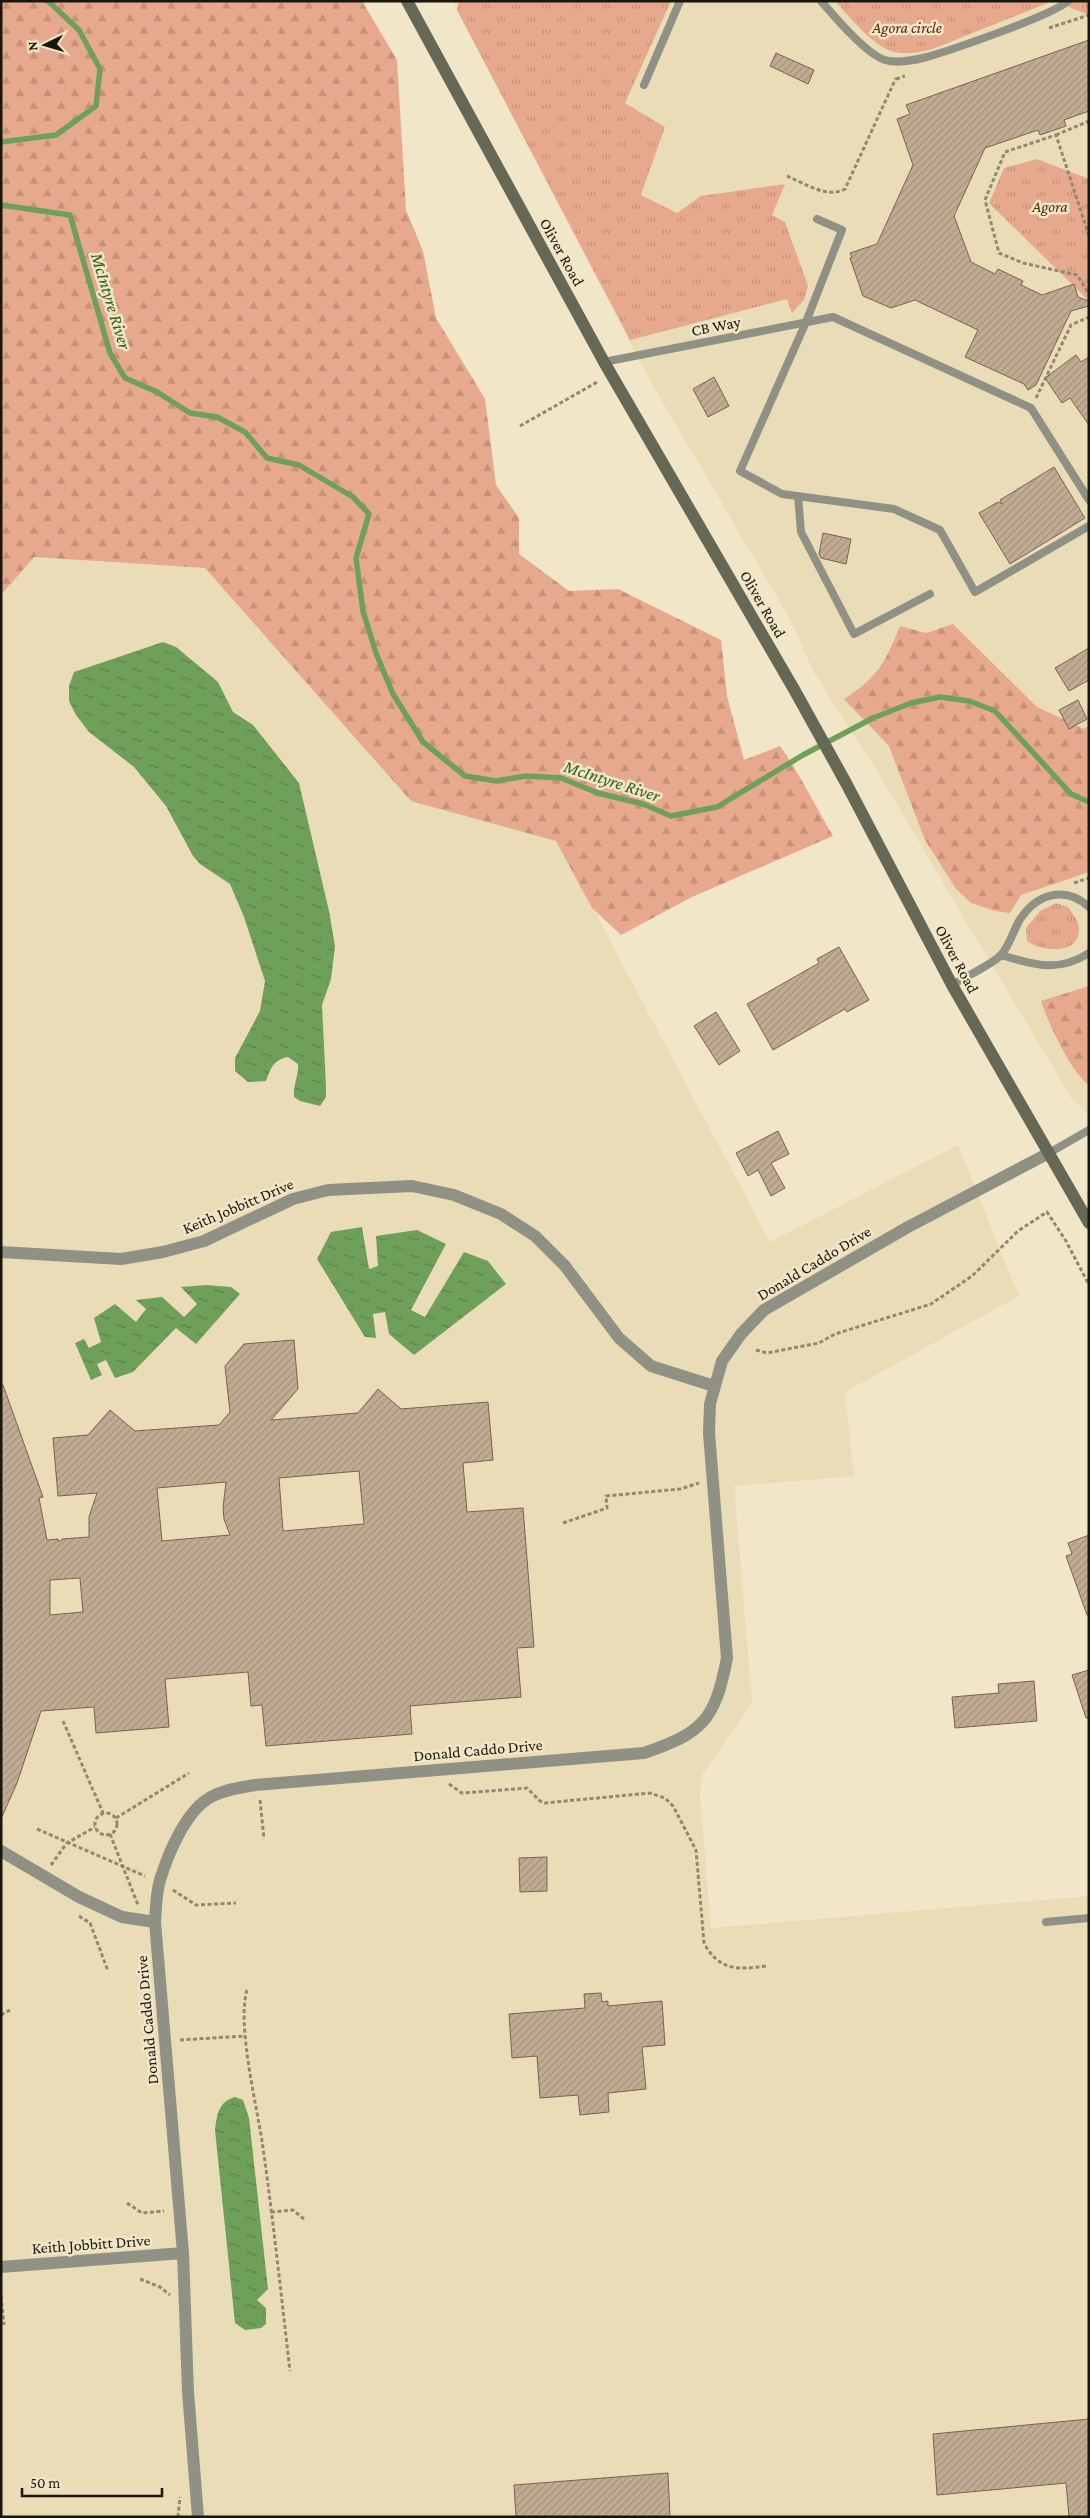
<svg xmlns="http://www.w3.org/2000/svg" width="1090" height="2518" viewBox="0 0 1090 2518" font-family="'Crimson Pro',serif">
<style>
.built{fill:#eadcb7}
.grass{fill:url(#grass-tufts)}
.forest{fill:url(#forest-firs)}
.water{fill:url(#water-ripples)}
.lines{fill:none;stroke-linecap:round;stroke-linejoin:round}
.stream{stroke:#6fa059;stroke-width:5.5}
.building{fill:url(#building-hatch);stroke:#77634d;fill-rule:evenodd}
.path{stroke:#908873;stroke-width:3;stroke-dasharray:4 2.5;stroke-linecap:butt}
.service{stroke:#8f9184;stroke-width:8}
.minor{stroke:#8f9184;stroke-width:12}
.secondary{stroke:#656855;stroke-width:12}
.labels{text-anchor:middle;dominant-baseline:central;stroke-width:5;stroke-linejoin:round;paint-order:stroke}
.park-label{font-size:16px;font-style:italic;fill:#5b270b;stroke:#f1e6c8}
.street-label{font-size:16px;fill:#19160b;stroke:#f1e6c8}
.water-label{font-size:18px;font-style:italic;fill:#326118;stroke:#f1e6c8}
</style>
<defs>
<pattern id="grass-tufts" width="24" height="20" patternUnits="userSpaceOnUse" patternTransform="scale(1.25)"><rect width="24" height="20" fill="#e7a98d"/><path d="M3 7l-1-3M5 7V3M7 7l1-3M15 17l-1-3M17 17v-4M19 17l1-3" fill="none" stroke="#c69178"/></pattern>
<pattern id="forest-firs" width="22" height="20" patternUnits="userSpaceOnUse" patternTransform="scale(1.25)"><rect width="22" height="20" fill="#e7a98d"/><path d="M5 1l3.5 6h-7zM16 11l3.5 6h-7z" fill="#c69178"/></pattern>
<pattern id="water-ripples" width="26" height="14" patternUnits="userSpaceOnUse" patternTransform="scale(1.25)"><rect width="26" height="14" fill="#6fa059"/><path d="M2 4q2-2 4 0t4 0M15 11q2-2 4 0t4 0" fill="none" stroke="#5a8148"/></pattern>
<pattern id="building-hatch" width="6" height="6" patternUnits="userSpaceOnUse" patternTransform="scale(1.25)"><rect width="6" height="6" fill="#c1ab93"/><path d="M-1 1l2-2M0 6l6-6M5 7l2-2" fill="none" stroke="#a5927d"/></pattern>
</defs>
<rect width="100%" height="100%" fill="#f1e6c8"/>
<g class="built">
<path d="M 452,1 L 1089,1 L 1089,1115 L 1071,1098 L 875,768 L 813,671 L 791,621 L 648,377 Z"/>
<path d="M 33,557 L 205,568 L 411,800 L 557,841 L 770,1242 L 958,1145 L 1019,1296 L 845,1392 L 854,1476 L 734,1486 L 752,1703 L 702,1775 L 700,1793 L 711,1928 L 1089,1896 L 1089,2517 L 1,2517 L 1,595 Z"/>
</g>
<g class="grass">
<path d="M 459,1 L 671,1 L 625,103 L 665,127 L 641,195 L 677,213 L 701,196 L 785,184 L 772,215 L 785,222 L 808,286 L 804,300 L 792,313 L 787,299 L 630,340 L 457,10 Z"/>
<path d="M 835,1 L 1089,1 L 1089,15 L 1053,1 L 930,50 C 918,52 906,55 894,52 C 871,45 851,18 835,1 Z"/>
<path d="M 1037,159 L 1089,179 L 1089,301 L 989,203 L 1004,168 Z"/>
<path d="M 1056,903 L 1068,907 C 1073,914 1080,922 1079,931 C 1077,956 1040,951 1027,941 L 1026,928 L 1040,911 Z"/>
</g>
<g class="forest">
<path d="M 1,1 L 362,1 L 397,60 L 406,210 L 423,251 L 436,318 L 485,399 L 496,485 L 519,518 L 519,554 L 569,591 L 618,589 L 721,640 L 727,696 L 744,760 L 780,746 C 800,774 815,806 833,836 L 692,897 L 621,935 L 592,908 L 556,841 L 411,801 L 205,568 L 34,557 L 1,595 Z"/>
<path d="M 953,624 L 1037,707 L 1084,729 L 1089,726 L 1089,872 L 1021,895 L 1010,913 L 995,911 L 971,903 L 956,889 L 925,840 L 889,746 L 844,699 C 878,677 885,663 900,626 L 926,633 Z"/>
<path d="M 1089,986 L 1089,1085 C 1072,1075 1047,1020 1041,1001 Z"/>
</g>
<g class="water">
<path d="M 163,642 L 176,647 L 218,682 L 233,712 L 253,725 L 299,783 L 329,911 L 335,946 L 331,979 L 322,1005 L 326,1086 L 326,1097 L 320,1106 L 300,1101 L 294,1097 C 293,1085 299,1075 298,1064 L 288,1057 C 273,1060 271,1068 266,1081 L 248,1082 L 235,1071 L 235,1058 L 260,1011 L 265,981 L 244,917 L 230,884 L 200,864 L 193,856 L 166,806 L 134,767 L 89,732 L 76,715 L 69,701 L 69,686 L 74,672 Z"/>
<path d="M 362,1227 L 369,1269 L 378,1266 L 376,1236 L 417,1230 L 446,1244 L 411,1310 L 425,1317 L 464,1252 L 488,1261 L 506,1284 L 414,1355 L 389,1334 L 385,1312 L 373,1314 L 376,1338 L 365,1337 L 317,1259 L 331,1232 Z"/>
<path d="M 206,1285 L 231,1287 L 240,1294 L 196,1344 L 176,1328 L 133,1372 L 115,1378 L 106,1360 L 97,1364 L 102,1375 L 91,1380 L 75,1343 L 84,1339 L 89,1348 L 101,1342 L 94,1318 L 115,1304 L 136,1322 L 146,1309 L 136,1300 L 162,1297 L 184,1317 L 197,1304 L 181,1287 Z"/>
<path d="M 235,2097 L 243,2100 L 249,2118 L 268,2289 L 257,2300 L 266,2308 L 266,2324 L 261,2328 L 245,2330 L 235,2323 L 215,2130 C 217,2115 218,2102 235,2097 Z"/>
</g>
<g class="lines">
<g class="stream">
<path d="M 1,142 L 56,135 L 96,106 L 100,69 L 79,30 L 48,1"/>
<path d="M 1,205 L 70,215 L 110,353 L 125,378 L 157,392 L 190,413 L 217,417 L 245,432 L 267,458 L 299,465 L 353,497 L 369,514 L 356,558 L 363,611 L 376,653 L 393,694 L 423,742 L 465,776 L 496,781 L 526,776 L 561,778 L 598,793 L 643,804 L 671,816 L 717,807 L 803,755 L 873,718 L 911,703 L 940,697 L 969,701 L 995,711 L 1071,794 L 1089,802"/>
</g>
</g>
<g class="building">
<path d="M 1089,40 L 1089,111 L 1064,120 L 1066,126 L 1040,135 L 1038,130 L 985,148 L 954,216 L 971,262 L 995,274 L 998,269 L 1023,281 L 1021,285 L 1042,295 L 1074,284 L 1078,297 L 1089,301 L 1089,306 L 1071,311 L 1036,385 L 1028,390 L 1024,384 L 965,357 L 978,330 L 915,300 L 891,308 L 863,296 L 850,258 L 852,257 L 850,253 L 877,244 L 913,165 L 897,119 L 910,114 L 906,105 Z"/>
<path d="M 776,53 L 814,70 L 808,84 L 770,66 Z"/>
<path d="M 1076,355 L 1081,362 L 1089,357 L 1089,425 L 1070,398 L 1062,403 L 1045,378 Z"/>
<path d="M 714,377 L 729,406 L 708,417 L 693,389 Z"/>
<path d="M 1054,467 L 1085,518 L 1010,564 L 979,513 L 998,502 L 1002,504 L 1000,500 Z"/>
<path d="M 823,533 L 851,539 L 846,564 L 821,558 L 819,554 Z"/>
<path d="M 1089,648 L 1089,680 L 1069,691 L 1055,668 Z"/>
<path d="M 1078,700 L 1087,719 L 1069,729 L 1059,710 Z"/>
<path d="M 839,947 L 869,1000 L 847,1012 L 845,1009 L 773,1050 L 747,1004 L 819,963 L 817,959 Z"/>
<path d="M 716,1012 L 740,1051 L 719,1065 L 694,1026 Z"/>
<path d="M 778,1131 L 789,1154 L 771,1163 L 785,1188 L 771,1196 L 758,1170 L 748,1176 L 736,1153 Z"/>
<path d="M 294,1340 L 298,1389 L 271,1420 L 358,1413 L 378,1389 L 401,1409 L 488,1402 L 493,1460 L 463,1463 L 467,1512 L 523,1508 L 534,1647 L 517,1648 L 521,1697 L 410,1706 L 412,1734 L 266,1746 L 262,1705 L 251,1706 L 248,1672 L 165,1679 L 169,1727 L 96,1733 L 94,1707 L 41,1711 L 17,1783 L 1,1819 L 1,1385 L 3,1385 L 43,1497 L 39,1498 L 47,1540 L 58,1539 L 59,1542 L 62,1539 L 89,1537 L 89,1517 L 97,1493 L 58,1496 L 53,1438 L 88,1435 L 110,1410 L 135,1431 L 219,1425 L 230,1412 L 225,1366 L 244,1344 ZM 359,1471 L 364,1524 L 283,1531 L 279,1478 ZM 226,1482 L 223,1508 L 224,1519 L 230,1535 L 162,1541 L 157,1488 ZM 80,1578 L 83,1612 L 50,1615 L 50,1580 Z"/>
<path d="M 1089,1535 L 1089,1615 L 1087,1615 L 1066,1556 L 1072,1554 L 1068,1543 Z"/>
<path d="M 1089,1670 L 1089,1718 L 1086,1718 L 1072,1675 Z"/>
<path d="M 1034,1681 L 1037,1721 L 955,1728 L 952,1697 L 999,1693 L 998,1684 Z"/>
<path d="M 547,1857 L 547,1891 L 520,1892 L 519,1858 Z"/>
<path d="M 601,1993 L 602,2002 L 608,2001 L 608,2006 L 662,2001 L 665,2045 L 642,2047 L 646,2089 L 608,2093 L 609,2112 L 580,2115 L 578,2095 L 540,2098 L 537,2056 L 512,2058 L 509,2014 L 585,2008 L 584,1994 Z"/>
<path d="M 1089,2419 L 1089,2517 L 1069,2517 L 1066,2483 L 937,2495 L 933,2434 Z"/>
<path d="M 668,2473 L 670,2517 L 516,2517 L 514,2485 Z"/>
</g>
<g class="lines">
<g class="path">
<path d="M 1049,28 L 1089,15"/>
<path d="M 896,79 L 905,76"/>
<path d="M 1056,135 L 1089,121"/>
<path d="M 787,176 C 804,183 827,199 845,189 L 896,78"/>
<path d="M 1089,236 L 1056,135 L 1005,152 L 985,200 L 999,253 L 1023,263 L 1077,275 L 1089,294"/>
<path d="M 1036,398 L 1071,325 L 1089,317"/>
<path d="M 520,426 L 599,381"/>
<path d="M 1074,883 L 1089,878"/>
<path d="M 756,1350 L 767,1353 L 819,1343 L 835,1334 L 931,1304 L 972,1276 L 1018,1231 L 1047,1212 L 1066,1241 L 1089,1285"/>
<path d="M 563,1523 L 607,1508 L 606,1496 L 680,1489 L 699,1483"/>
<path d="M 63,1721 L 103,1813"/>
<path d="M 449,1784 L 462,1793 L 527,1788 L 540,1801 L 545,1803 L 650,1793 L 665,1798 L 673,1806 L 696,1850 L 704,1943 C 719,1971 738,1970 766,1966"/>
<path d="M 260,1800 L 264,1839"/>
<circle cx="106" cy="1824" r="11"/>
<path d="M 116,1818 L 189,1773"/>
<path d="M 37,1829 L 145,1876"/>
<path d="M 110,1834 L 138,1905"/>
<path d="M 51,1865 L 67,1843 L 95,1827"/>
<path d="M 173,1890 L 196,1905 L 236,1903"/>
<path d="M 79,1916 L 90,1923 L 108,1971"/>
<path d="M 247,1990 C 237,2025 256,2102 262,2141 C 273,2217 281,2294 290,2371"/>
<path d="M 1,2015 L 10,2010"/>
<path d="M 180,2040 L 245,2036"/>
<path d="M 127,2203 L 142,2213 L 164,2211"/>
<path d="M 271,2212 L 293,2210 L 304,2219"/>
<path d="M 140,2279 L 160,2287 L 170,2295"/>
<path d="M 1,2296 L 4,2325"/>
<path d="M 178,2517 L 180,2497"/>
</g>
<g class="service">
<path d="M 821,1 C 835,17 866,54 885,60 C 898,64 915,60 927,57 C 951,50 1054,15 1068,1"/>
<path d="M 644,85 L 680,1"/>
<path d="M 817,219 L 842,230 L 806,322 L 740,471 L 782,494 L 894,509 L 940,530 L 975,592 L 1089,526"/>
<path d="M 604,362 L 833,317 L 1031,408 L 1089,500"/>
<path d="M 798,496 L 801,532 L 854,634 L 930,594"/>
<path d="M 1001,955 C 1034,965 1058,973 1089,953"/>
<path d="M 952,985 C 963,978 993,964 1001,955 C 1009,946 1013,932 1019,921 C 1035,895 1064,884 1089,907"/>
<path d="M 1049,1153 L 1089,1130"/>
<path d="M 1046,1922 L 1089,1918"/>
</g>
<g class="minor">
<path d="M 1,1252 L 121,1259 L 163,1252 L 204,1241 L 293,1199 L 328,1190 L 412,1186 L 454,1195 L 501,1214 L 535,1236 L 565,1266 L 619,1338 L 651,1366 L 714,1386"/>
<path d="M 1,1851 L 79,1897 L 122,1917 L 155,1922"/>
<path d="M 1,2267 L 183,2253"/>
<path d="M 198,2517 L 188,2392 L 183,2253 L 155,1922 C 156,1908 156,1893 160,1880 C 168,1854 186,1810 211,1797 C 225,1789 240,1788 255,1785 L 644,1753 C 703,1733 715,1720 727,1658 L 709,1433 L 710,1404 L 722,1361 L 741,1334 L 764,1310 L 908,1227 L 1049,1153"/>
</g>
<path class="secondary" d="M 407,1 L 604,362 L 795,691 L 846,783 L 952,985 L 1089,1223"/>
</g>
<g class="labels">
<g class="park-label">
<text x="907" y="27">Agora circle</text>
<text x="1050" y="206">Agora</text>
</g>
<g class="street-label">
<text transform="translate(562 252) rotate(61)">Oliver Road</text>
<text transform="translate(716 326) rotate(-11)">CB Way</text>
<text transform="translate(763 604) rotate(60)">Oliver Road</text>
<text transform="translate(957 959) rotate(62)">Oliver Road</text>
<text transform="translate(238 1206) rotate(-23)">Keith Jobbitt Drive</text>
<text transform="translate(814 1263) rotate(-31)">Donald Caddo Drive</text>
<text transform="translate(478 1750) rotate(-5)">Donald Caddo Drive</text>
<text transform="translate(147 2020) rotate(-95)">Donald Caddo Drive</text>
<text transform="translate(91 2244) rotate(-4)">Keith Jobbitt Drive</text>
</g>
<g class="water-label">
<text transform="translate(111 301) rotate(73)">McIntyre River</text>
<text transform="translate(612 781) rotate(18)">McIntyre River</text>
</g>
</g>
<rect width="1090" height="2518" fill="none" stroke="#19160b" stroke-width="5"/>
<g transform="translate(45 45) rotate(265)" stroke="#f1e6c8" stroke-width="4" paint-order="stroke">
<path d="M0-4L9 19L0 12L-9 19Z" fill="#19160b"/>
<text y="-8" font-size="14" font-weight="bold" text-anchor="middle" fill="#19160b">N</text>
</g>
<path d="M22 2488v8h140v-8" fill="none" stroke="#19160b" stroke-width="2.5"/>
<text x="30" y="2488" font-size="15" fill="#19160b" stroke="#f1e6c8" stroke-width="4" paint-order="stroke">50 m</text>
</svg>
